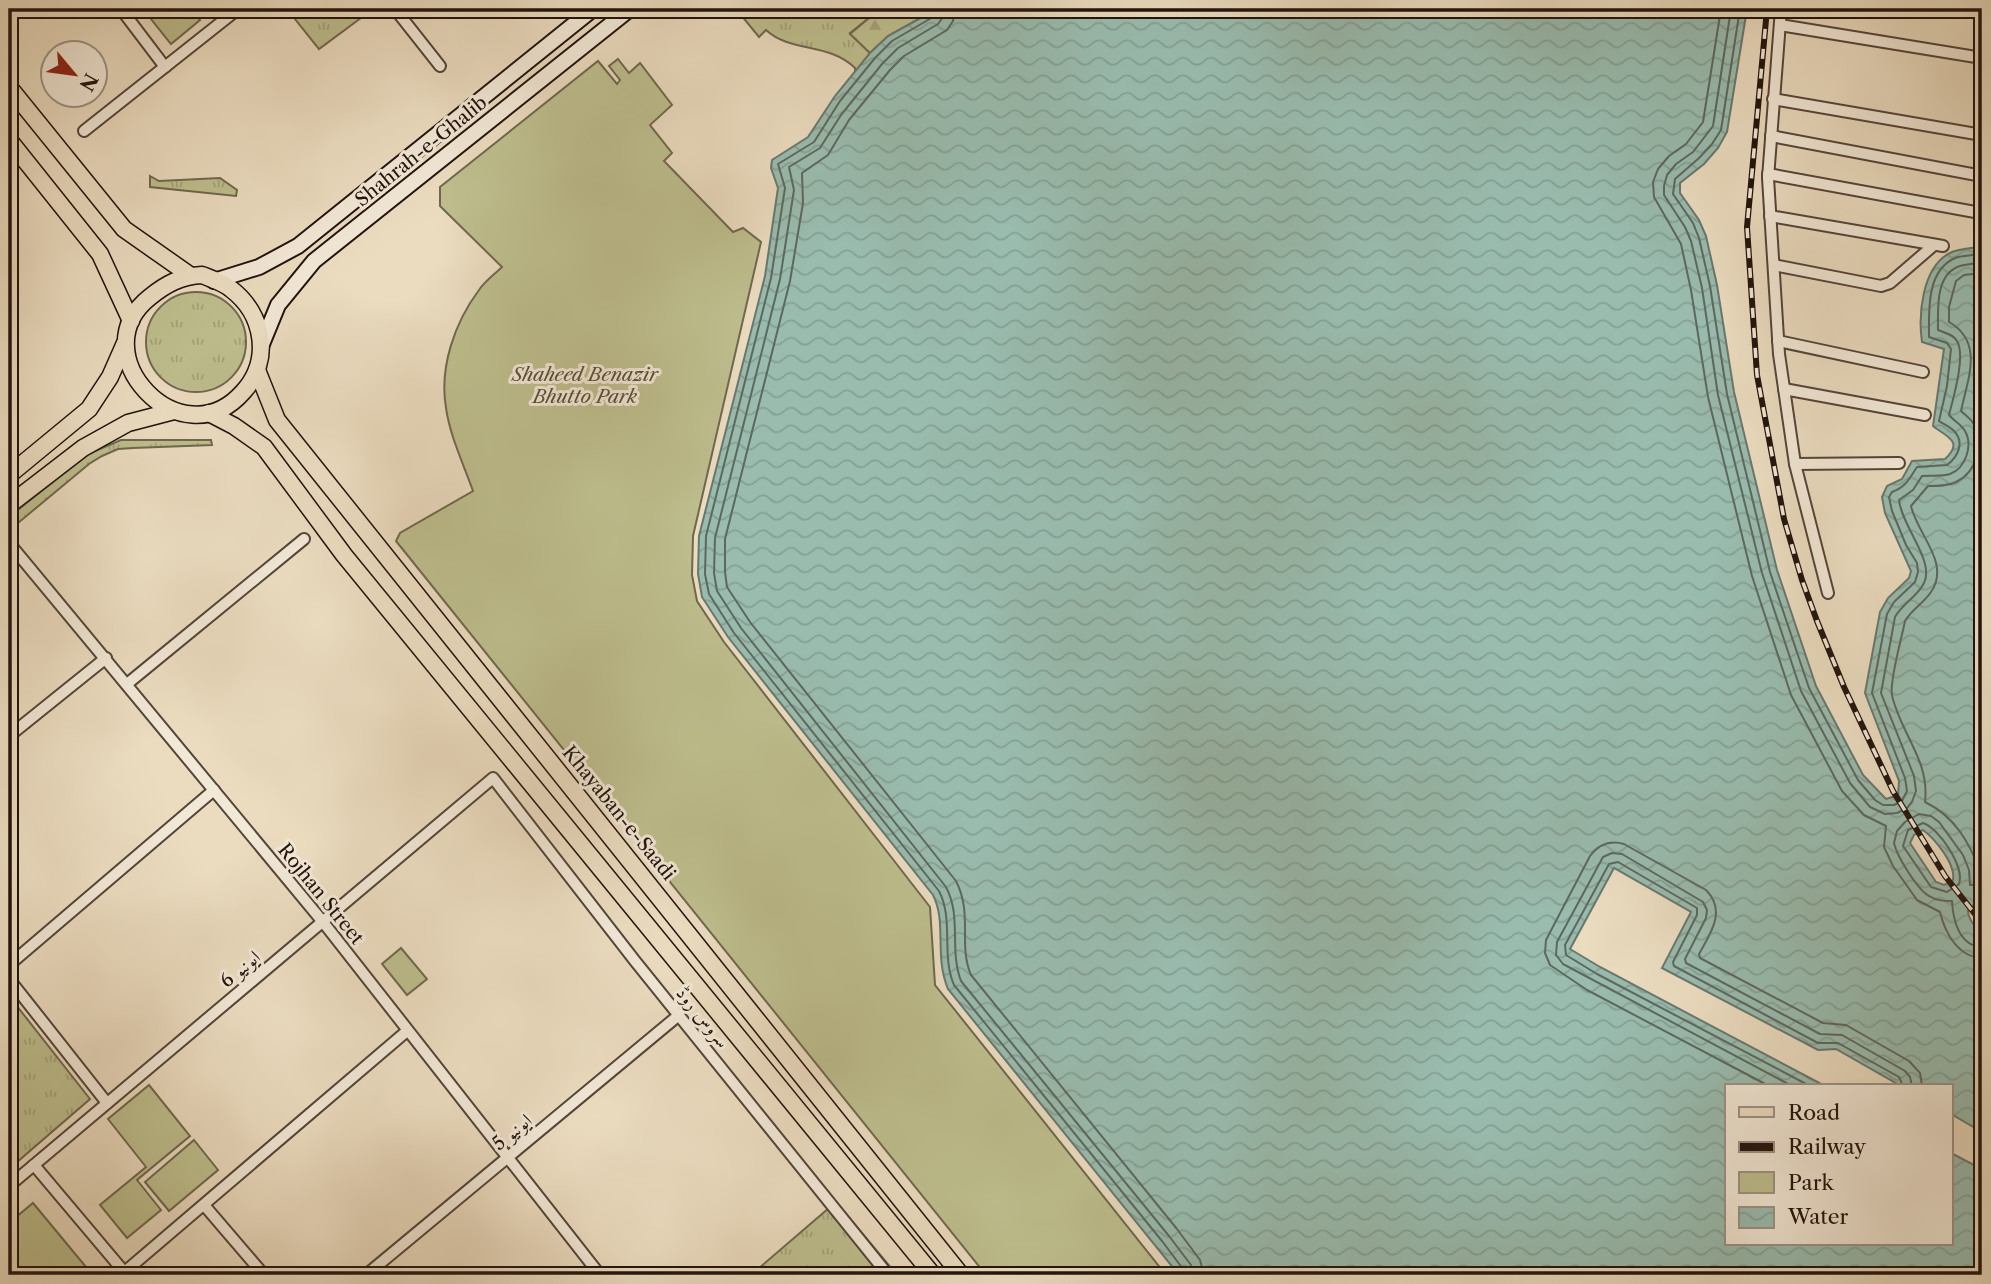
<svg xmlns="http://www.w3.org/2000/svg" width="1991" height="1284" viewBox="0 0 1991 1284" font-family="'Libre Caslon Text',Amiri,serif">
<style>
.grass{fill:url(#grass-tufts);stroke:#70684e;stroke-width:2}
.forest{fill:url(#forest-firs);stroke:#70684e;stroke-width:2}
.park{fill:#bebe8e;stroke:#70684e;stroke-width:2}
.water{fill:url(#water-waves);stroke:#69786f;stroke-width:2;fill-rule:evenodd}
.lines{fill:none;stroke-linecap:round;stroke-linejoin:round}
.shore{stroke:#5d685e;stroke-width:2}
.minor-casing{stroke:#54453a;stroke-width:14}
.secondary-casing{stroke:#21130e;stroke-width:18}
.primary-casing{stroke:#21130e;stroke-width:19}
.minor{stroke:#f2e8d6;stroke-width:10}
.secondary{stroke:#f2e8d6;stroke-width:14}
.primary{stroke:#ebdcc0;stroke-width:16}
.rail-casing{stroke:#21130e;stroke-width:6}
.rail{stroke:#f2e8d6;stroke-width:3.5;stroke-dasharray:10;stroke-linecap:butt}
.labels{text-anchor:middle;dominant-baseline:central;stroke-width:6;stroke-linejoin:round;paint-order:stroke}
.street-label{font-size:19px;fill:#21130e;stroke:#f2e8d6}
.park-label{font-size:19px;font-style:italic;fill:#584f3b;stroke:#f2e8d6}
</style>
<defs>
<pattern id="grass-tufts" width="24" height="20" patternUnits="userSpaceOnUse" patternTransform="scale(1.75)"><rect width="24" height="20" fill="#bebe8e"/><path d="M3 7l-1-3M5 7V3M7 7l1-3M15 17l-1-3M17 17v-4M19 17l1-3" fill="none" stroke="#a3a279"/></pattern>
<pattern id="forest-firs" width="22" height="20" patternUnits="userSpaceOnUse" patternTransform="scale(1.75)"><rect width="22" height="20" fill="#bebe8e"/><path d="M5 1l3.5 6h-7zM16 11l3.5 6h-7z" fill="#a3a279"/></pattern>
<pattern id="water-waves" width="16" height="10" patternUnits="userSpaceOnUse" patternTransform="scale(1.75)"><rect width="16" height="10" fill="#99bcaf"/><path d="M0 5q4-4 8 0t8 0" fill="none" stroke="#84a195"/></pattern>
</defs>
<rect width="100%" height="100%" fill="#ebdcc0"/>
<filter id="stains"><feTurbulence type="fractalNoise" baseFrequency=".00286" numOctaves="4"/><feColorMatrix values="0 0 0 0 .2 0 0 0 0 .09 0 0 0 0 .02 0 0 0 .5 -.17"/></filter>
<radialGradient id="worn" r=".72"><stop offset=".6" stop-color="#630" stop-opacity="0"/><stop offset="1" stop-color="#630" stop-opacity=".3"/></radialGradient>
<g class="grass">
<path d="M 287,9 L 373,9 L 319,49 Z"/>
<path d="M 736,9 L 880,9 L 850,33 L 870,53 L 855,72 L 855,68 C 828,42 791,53 766,30 L 759,37 Z"/>
<path d="M 150,176 L 159,181 L 220,178 L 237,190 L 236,196 L 150,187 Z"/>
<circle cx="196" cy="342" r="50"/>
<path d="M 121,440 L 211,440 L 212,445 L 133,448 L 118,449 L 102,456 L 89,464 L 12,528 L 9,527 L 9,517 L 88,454 Z"/>
<path d="M 9,996 L 90,1099 L 9,1169 Z"/>
<path d="M 836,1202 L 897,1275 L 751,1275 Z"/>
</g>
<path class="forest" d="M 880,9 L 937,9 L 888,36 L 870,53 L 850,34 Z"/>
<g class="park">
<path d="M 143,9 L 191,9 L 200,20 L 171,44 Z"/>
<path d="M 618,59 L 629,73 L 640,63 L 672,105 L 650,125 L 672,153 L 664,161 L 733,232 L 743,228 L 761,242 L 693,536 L 692,575 L 697,601 L 724,642 L 930,907 L 935,985 L 1166,1275 L 986,1275 L 396,541 L 400,533 L 473,491 C 463,463 450,436 446,408 C 439,367 455,322 479,290 C 485,281 495,274 502,267 L 440,206 L 440,187 L 598,61 L 617,84 L 620,80 L 609,66 Z"/>
<path d="M 401,948 L 427,979 L 407,995 L 382,964 Z"/>
<path d="M 149,1085 L 190,1136 L 137,1180 L 161,1210 L 127,1238 L 100,1205 L 146,1167 L 108,1119 Z"/>
<path d="M 194,1140 L 218,1170 L 169,1211 L 145,1182 Z"/>
<path d="M 33,1203 L 86,1267 L 77,1275 L 32,1275 L 28,1270 L 22,1275 L 9,1275 L 9,1266 L 18,1257 L 9,1246 L 9,1223 Z"/>
</g>
<path class="water" d="M 937,9 L 1747,9 L 1727,132 L 1718,148 L 1704,164 L 1680,183 L 1680,193 L 1699,220 L 1706,236 L 1717,285 L 1734,392 L 1777,570 L 1816,686 L 1863,775 L 1886,799 L 1898,795 L 1899,781 L 1865,693 L 1880,612 L 1888,598 L 1909,578 L 1911,571 L 1885,513 L 1882,497 L 1887,486 L 1902,479 L 1912,461 L 1945,459 C 1965,441 1945,436 1933,426 L 1944,349 L 1922,342 C 1918,315 1922,267 1950,253 C 1960,248 1972,249 1982,246 L 1982,899 L 1968,909 C 1967,919 1976,927 1982,935 L 1982,1132 L 1951,1114 L 1951,1086 L 1901,1086 L 1836,1049 L 1818,1050 L 1662,968 L 1691,912 L 1614,868 L 1570,949 L 1600,967 L 1825,1086 L 1727,1086 L 1727,1244 L 1951,1244 L 1951,1153 L 1982,1169 L 1982,1275 L 1179,1275 L 948,989 C 934,956 947,922 933,895 L 728,637 L 702,597 L 698,574 L 699,536 L 765,276 L 778,188 L 771,168 L 772,160 L 808,137 L 835,96 L 870,53 L 888,36 ZM 1923,830 C 1935,839 1956,864 1953,880 L 1944,885 L 1936,882 L 1910,843 L 1914,835 Z"/>
<g class="lines">
<g class="shore">
<path d="M 936,9 L 933,17 L 892,41 L 875,58 L 840,101 L 814,142 L 778,164 L 785,188 L 771,278 L 706,536 L 705,574 L 709,594 L 734,633 L 939,891 C 954,920 941,955 954,985 L 1162,1241 L 1183,1269 L 1184,1275"/>
<path d="M 944,9 L 943,17 L 938,24 L 898,48 L 882,64 L 841,115 L 820,148 L 789,167 L 794,190 L 780,279 L 715,538 L 714,573 L 717,591 L 741,628 L 946,887 C 962,917 949,950 961,981 L 1169,1236 L 1191,1265 L 1193,1275"/>
<path d="M 955,9 L 953,21 L 947,30 L 904,56 L 890,70 L 849,120 L 828,155 L 802,173 L 803,203 L 790,281 L 725,539 L 725,572 L 727,587 L 750,622 L 956,881 C 973,914 958,945 971,975 L 1177,1229 L 1200,1260 L 1204,1275"/>
<path d="M 1721,9 L 1703,122 L 1686,144 L 1669,156 L 1658,169 L 1653,182 L 1654,197 L 1681,244 L 1691,290 L 1708,397 L 1752,576 L 1791,695 L 1842,791 L 1864,815 L 1886,826 L 1884,847 L 1893,866 L 1917,900 L 1940,912 C 1945,933 1958,957 1982,958"/>
<path d="M 1731,9 L 1713,126 L 1693,152 L 1676,164 L 1667,175 L 1664,186 L 1664,195 L 1685,227 L 1691,241 L 1702,288 L 1718,395 L 1762,573 L 1801,691 L 1850,783 L 1870,807 L 1885,814 L 1897,813 L 1907,808 L 1912,802 L 1916,791 L 1914,776 L 1881,693 L 1895,617 C 1902,604 1918,596 1924,583 C 1935,561 1902,527 1899,500 L 1913,490 L 1922,476 C 1931,475 1941,477 1950,474 C 1966,468 1973,445 1965,431 C 1961,424 1954,421 1949,415 C 1953,399 1966,356 1957,341 C 1953,334 1945,333 1938,330 C 1938,309 1935,274 1960,266 C 1967,264 1975,264 1982,262"/>
<path d="M 1740,9 L 1721,130 L 1712,144 L 1699,158 L 1675,179 L 1673,194 L 1693,223 L 1699,238 L 1710,286 L 1727,394 L 1770,572 L 1809,688 L 1858,780 L 1875,800 L 1883,805 L 1894,805 L 1902,801 L 1907,791 L 1905,778 L 1872,693 L 1887,614 L 1894,602 L 1915,582 L 1918,572 L 1917,563 L 1906,545 L 1892,511 L 1889,497 L 1892,492 C 1906,487 1909,479 1917,467 L 1947,465 C 1958,457 1965,442 1954,431 C 1949,426 1943,424 1939,421 L 1947,386 L 1951,349 L 1947,343 L 1929,337 C 1929,311 1926,271 1955,258 C 1963,255 1974,256 1982,253"/>
<path d="M 1982,273 L 1964,275 L 1956,281 L 1949,307 L 1949,322 C 1984,342 1968,378 1961,411 C 1965,415 1970,418 1973,423 C 1985,443 1977,472 1956,482 C 1948,486 1938,486 1928,486 L 1911,506 C 1917,534 1951,563 1931,592 C 1924,603 1912,609 1905,621 C 1902,637 1889,682 1892,695 C 1900,733 1930,760 1925,802 C 1956,817 1969,843 1982,874"/>
<path d="M 1923,823 C 1939,828 1965,867 1959,884 L 1947,892 L 1931,887 L 1903,846 L 1908,830 Z"/>
<path d="M 1982,885 L 1970,885 L 1969,870 L 1963,855 L 1939,822 L 1931,816 L 1919,814 L 1905,822 L 1897,831 L 1894,843 C 1897,857 1918,890 1929,896 C 1937,901 1944,901 1952,901 C 1953,920 1959,946 1982,947"/>
<path d="M 1769,1086 L 1587,990 L 1550,965 L 1545,953 L 1546,940 L 1590,856 C 1599,844 1610,840 1624,844 L 1706,890 C 1727,911 1710,934 1699,954 L 1700,958 L 1823,1023 L 1846,1025 L 1909,1061 L 1920,1073 L 1922,1086"/>
<path d="M 1792,1086 L 1563,964 L 1556,955 L 1557,942 L 1603,857 L 1612,853 L 1622,854 L 1703,902 L 1707,910 L 1706,918 L 1685,959 L 1686,963 L 1820,1034 L 1842,1035 L 1905,1071 L 1910,1077 L 1912,1086"/>
<path d="M 1810,1086 L 1597,974 L 1566,955 L 1565,945 L 1609,864 L 1618,862 L 1697,908 L 1697,915 L 1673,962 L 1674,966 L 1818,1043 L 1838,1043 L 1899,1077 L 1903,1086"/>
</g>
<g class="minor-casing">
<g id="minor">
<path d="M 121,9 L 165,67"/>
<path d="M 395,9 L 440,66"/>
<path d="M 1781,9 L 1768,178 L 1779,354 L 1795,464 L 1828,593"/>
<path d="M 1780,25 L 1982,58"/>
<path d="M 1773,99 L 1982,135"/>
<path d="M 84,131 L 238,9"/>
<path d="M 1771,136 L 1982,176"/>
<path d="M 1768,174 L 1975,212"/>
<path d="M 1770,216 L 1943,246"/>
<path d="M 1774,265 L 1881,286 L 1890,283 L 1934,245"/>
<path d="M 1778,341 L 1923,372"/>
<path d="M 1784,389 L 1925,415"/>
<path d="M 1795,464 L 1899,463"/>
<path d="M 9,543 L 323,922 L 600,1275"/>
<path d="M 127,684 L 304,539"/>
<path d="M 9,736 L 106,658"/>
<path d="M 9,965 L 214,790"/>
<path d="M 9,979 L 107,1103"/>
<path d="M 34,1165 L 125,1273"/>
<path d="M 9,1186 L 493,778 L 635,961 L 888,1275"/>
<path d="M 204,1205 L 264,1275"/>
<path d="M 121,1275 L 407,1031"/>
<path d="M 366,1275 L 679,1015"/>
</g>
</g>
<g class="secondary-casing">
<g id="secondary">
<path d="M 214,281 L 259,267 L 298,246 L 593,9"/>
<path d="M 262,344 L 278,305 L 314,261 L 630,9"/>
</g>
</g>
<g class="primary-casing">
<g id="primary">
<path d="M 9,87 L 124,229 L 191,276"/>
<path d="M 9,140 L 100,254 L 131,321"/>
<path d="M 202,275 C 212,279 224,283 231,289 C 264,314 272,360 243,392 C 181,462 79,353 150,297 C 166,284 181,276 202,275 Z"/>
<path d="M 257,370 L 277,420 L 961,1275"/>
<path d="M 209,413 L 234,426 L 264,447 L 344,555 L 933,1275"/>
<path d="M 9,475 L 89,409 L 110,377 L 125,343"/>
<path d="M 9,505 L 83,448 L 128,423 L 174,411"/>
</g>
</g>
<use href="#minor" class="minor"/>
<use href="#secondary" class="secondary"/>
<use href="#primary" class="primary"/>
<g class="rail-casing">
<path id="rail" d="M 1767,9 L 1747,227 L 1757,375 L 1784,519 L 1802,580 L 1817,621 L 1844,687 L 1893,791 L 1945,876 L 1982,923"/>
</g>
<use href="#rail" class="rail"/>
</g>
<g class="labels">
<g class="street-label">
<text transform="translate(421 151) rotate(-39)">Shahrah-e-Ghalib</text>
<text transform="translate(619 813) rotate(51)">Khayaban-e-Saadi</text>
<text transform="translate(321 894) rotate(51)">Rojhan Street</text>
<text transform="translate(240 969) rotate(-40)">ایونیو 6</text>
<text transform="translate(703 1017) rotate(51)">سروس روڈ</text>
<text transform="translate(512 1132) rotate(-40)">ایونیو 5</text>
</g>
<g class="park-label">
<text x="585" y="374">Shaheed Benazir<tspan x="585" dy="22">Bhutto Park</tspan></text>
</g>
</g>
<rect width="1991" height="1284" fill="none" stroke="#ebdcc0" stroke-width="35"/>
<rect x="10" y="10" width="1970" height="1263" fill="none" stroke="#21130e" stroke-width="3.5"/>
<rect x="18" y="18" width="1956" height="1249" fill="none" stroke="#21130e" stroke-width="2"/>
<rect x="1725" y="1084" width="228" height="161" fill="#f2e8d6" stroke="#9e9386" stroke-width="2"/>
<rect x="1739" y="1107" width="35" height="10" fill="#ebdcc0" stroke="#9e9386" stroke-width="2"/>
<text x="1788" y="1120" font-size="21" fill="#21130e">Road</text>
<rect x="1739" y="1142" width="35" height="10" fill="#21130e" stroke="#9e9386" stroke-width="2"/>
<text x="1788" y="1154" font-size="21" fill="#21130e">Railway</text>
<rect x="1739" y="1172" width="35" height="21" fill="#bebe8e" stroke="#9e9386" stroke-width="2"/>
<text x="1788" y="1190" font-size="21" fill="#21130e">Park</text>
<rect x="1739" y="1207" width="35" height="21" fill="url(#water-waves)" stroke="#9e9386" stroke-width="2"/>
<text x="1788" y="1224" font-size="21" fill="#21130e">Water</text>
<g transform="translate(74 74) rotate(119)"><circle r="33" fill="#f2e8d6" stroke="#9e9386" stroke-width="2"/>
<path d="M0-5L12 26L0 18L-12 26Z" fill="#8f2418"/>
<text y="-10" font-size="19" font-weight="bold" text-anchor="middle" fill="#21130e">N</text>
</g>
<rect width="100%" height="100%" filter="url(#stains)"/>
<rect width="100%" height="100%" fill="url(#worn)"/>
</svg>
